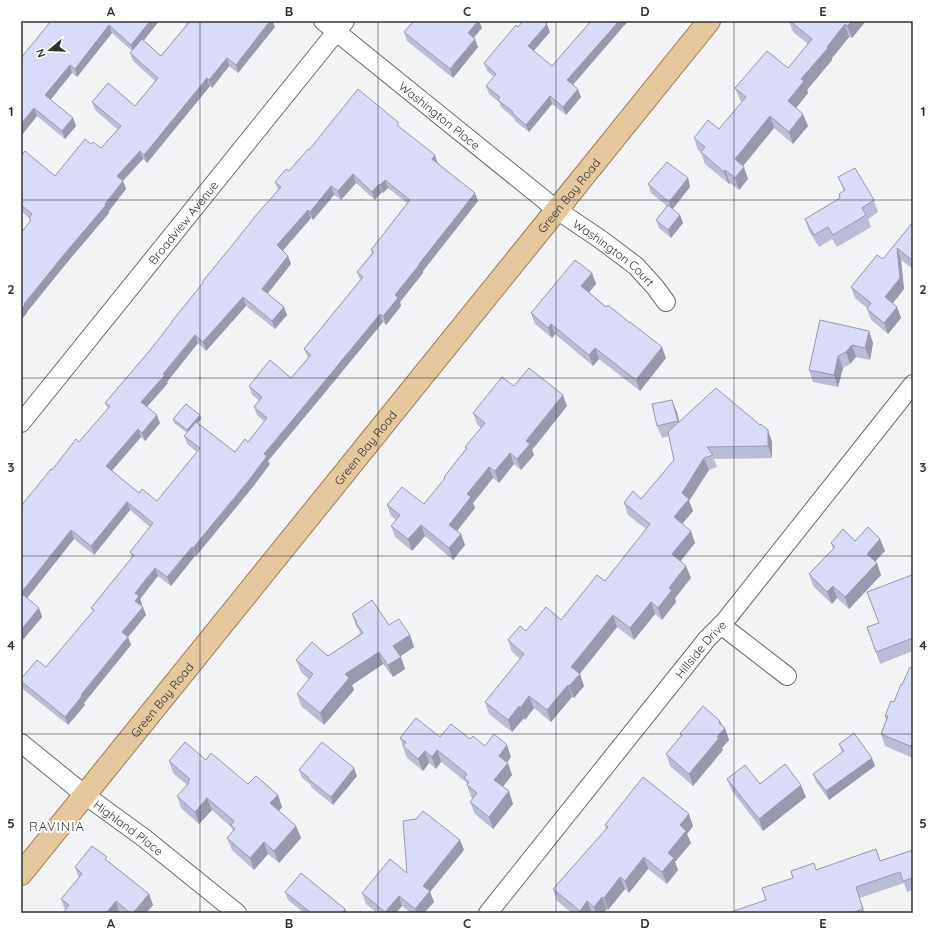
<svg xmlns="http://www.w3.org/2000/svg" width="934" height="934" viewBox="0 0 934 934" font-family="Quicksand,sans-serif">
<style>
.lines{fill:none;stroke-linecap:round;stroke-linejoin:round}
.minor-casing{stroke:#6c6c6f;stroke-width:20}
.major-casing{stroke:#9d7b50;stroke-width:24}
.minor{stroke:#fff;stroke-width:18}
.major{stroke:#e6c89f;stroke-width:22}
.wall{fill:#bbbcd5;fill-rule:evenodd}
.shaded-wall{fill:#9999ae}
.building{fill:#dadbf8;stroke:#9999ae;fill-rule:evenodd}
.grid{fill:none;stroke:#323233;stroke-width:1;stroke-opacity:0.55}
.labels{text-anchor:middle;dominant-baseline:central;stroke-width:4;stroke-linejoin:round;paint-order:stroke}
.street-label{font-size:12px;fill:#323233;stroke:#fff}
.neighbourhood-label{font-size:13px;letter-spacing:1px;fill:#3b3b3d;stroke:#fff}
.neatline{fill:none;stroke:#323233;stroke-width:1.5}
.grid-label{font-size:13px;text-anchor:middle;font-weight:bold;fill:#323233}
</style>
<rect width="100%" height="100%" fill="#f3f3f6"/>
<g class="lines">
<g class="minor-casing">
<g id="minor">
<path id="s1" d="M 323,21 L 557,210 L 600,239 L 636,266 L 655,287 L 666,302"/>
<path id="s2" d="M 21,423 L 345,21"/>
<path d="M 721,625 L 787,676"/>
<path id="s3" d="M 21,743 L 85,795 L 144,838 L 237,913"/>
<path id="s4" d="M 488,913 L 707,639 L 725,621 L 913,384"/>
</g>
</g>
<g class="major-casing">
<g id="major">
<path id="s5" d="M 21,874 L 709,21"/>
</g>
</g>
<use href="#minor" class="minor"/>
<use href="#major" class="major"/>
</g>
<g class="wall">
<path d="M 51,21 L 159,21 L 143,41 L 161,56 L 187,24 L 184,21 L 272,21 L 275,27 L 238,73 L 229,66 L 212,88 L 210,86 L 147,163 L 143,159 L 123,181 L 126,189 L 109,211 L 109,213 L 65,265 L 27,312 L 27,313 L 21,320 L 21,233 L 30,222 L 29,218 L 21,211 L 21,156 L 55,176 L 91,144 L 101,148 L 118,130 L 95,110 L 92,102 L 135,106 L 155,81 L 133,61 L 130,53 L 132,51 L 112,33 L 77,77 L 72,73 L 50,99 L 73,118 L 76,126 L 65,139 L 37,116 L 21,136 L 21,58 Z"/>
<path d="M 414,21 L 479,21 L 482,28 L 473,38 L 478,47 L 453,78 L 407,41 L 404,32 Z"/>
<path d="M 591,21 L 628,21 L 573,85 L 581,97 L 566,115 L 552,104 L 529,132 L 515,121 L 514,118 L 501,107 L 499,102 L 489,94 L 486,86 L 494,77 L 487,71 L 484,63 L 518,27 L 550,32 L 533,51 L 552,66 Z"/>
<path d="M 789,21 L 866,21 L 852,38 L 849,37 L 832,58 L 832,60 L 807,90 L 808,93 L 796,108 L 808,126 L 793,144 L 774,128 L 743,166 L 748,179 L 739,190 L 730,183 L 729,184 L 705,164 L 701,153 L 698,150 L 694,138 L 719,129 L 742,102 L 740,100 L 735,88 L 788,68 L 808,44 L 793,32 Z"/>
<path d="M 401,128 L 478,201 L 423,271 L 423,273 L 400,302 L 401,306 L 386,325 L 383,322 L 322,396 L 268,461 L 270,464 L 252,488 L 196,556 L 195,556 L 171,586 L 158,576 L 140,599 L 142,604 L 141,605 L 146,615 L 128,637 L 131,645 L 84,703 L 85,705 L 68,725 L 23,689 L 21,683 L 21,679 L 46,667 L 93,611 L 91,608 L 132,557 L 130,552 L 150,527 L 130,510 L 94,555 L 74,539 L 27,598 L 39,608 L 42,617 L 21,642 L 21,506 L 52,470 L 79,442 L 108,409 L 105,403 L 151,349 L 172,322 L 172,321 L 203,283 L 278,190 L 275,182 L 289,171 L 309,150 ZM 356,183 L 375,200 L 382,192 L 383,193 L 388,188 L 407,203 L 371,250 L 372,253 L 357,272 L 360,280 L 304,349 L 308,358 L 291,378 L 249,386 L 252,395 L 259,400 L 254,407 L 257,415 L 264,421 L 248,442 L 235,452 L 198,423 L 201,419 L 200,415 L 173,419 L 174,423 L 187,433 L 184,436 L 187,444 L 197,452 L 157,501 L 139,493 L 112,471 L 141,437 L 145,441 L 160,423 L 147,407 L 168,383 L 167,382 L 198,343 L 206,351 L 246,306 L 275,329 L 287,315 L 284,307 L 267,294 L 291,264 L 288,256 L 282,251 L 311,218 L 313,220 L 334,195 L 341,200 Z"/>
<path d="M 838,177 L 874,200 L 878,212 L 868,219 L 871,227 L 837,247 L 832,239 L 819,247 L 809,231 L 805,219 L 840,198 L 839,194 L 844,191 Z"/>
<path d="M 688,178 L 690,187 L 672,209 L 680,215 L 683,223 L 671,238 L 659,228 L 656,220 L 667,206 L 651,193 L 648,184 Z"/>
<path d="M 913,222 L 913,269 L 901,260 L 904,289 L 893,303 L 897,307 L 901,318 L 888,334 L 871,320 L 867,309 L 867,308 L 855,298 L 851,287 L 883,259 Z"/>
<path d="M 592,273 L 596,284 L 589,292 L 666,358 L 640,391 L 599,359 L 593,366 L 555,334 L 552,338 L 535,324 L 531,313 Z"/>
<path d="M 869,331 L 873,343 L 870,360 L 856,357 L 850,364 L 843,368 L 838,387 L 813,382 L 809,370 Z"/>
<path d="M 514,386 L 567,406 L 532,450 L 534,455 L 521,470 L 514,464 L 499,483 L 493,478 L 473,503 L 475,508 L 457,531 L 461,534 L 465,545 L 453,560 L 425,536 L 412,551 L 395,537 L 391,526 L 396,520 L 391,516 L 387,505 L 424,504 L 445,479 L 444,477 L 466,449 L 465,447 L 481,428 L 477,424 L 473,413 Z"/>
<path d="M 677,412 L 679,422 L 760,425 L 768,430 L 772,442 L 772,458 L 714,459 L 717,467 L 709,470 L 689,501 L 693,511 L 682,524 L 691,531 L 695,543 L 681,561 L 691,578 L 675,598 L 676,602 L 662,620 L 655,614 L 634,640 L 617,627 L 580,674 L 584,686 L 574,698 L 572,697 L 551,722 L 534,708 L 525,720 L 524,718 L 512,732 L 489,714 L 485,702 L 520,659 L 512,652 L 508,640 L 526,631 L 561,620 L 605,581 L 646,529 L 628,515 L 624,503 L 641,499 L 674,460 L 669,436 L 662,438 L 657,426 Z"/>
<path d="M 880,539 L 885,551 L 875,561 L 877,563 L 881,575 L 849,609 L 837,598 L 832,604 L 813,586 L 809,574 L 833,549 L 831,543 L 855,541 Z"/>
<path d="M 913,576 L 913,651 L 880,664 L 867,627 L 879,623 Z"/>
<path d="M 352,614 L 389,625 L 410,635 L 414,647 L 400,656 L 405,669 L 393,677 L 383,664 L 352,685 L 354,690 L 324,725 L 301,706 L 297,694 L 309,679 L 301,672 L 296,660 L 328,656 L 360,634 L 359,630 L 356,626 Z"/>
<path d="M 913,668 L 913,758 L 885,746 L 881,734 L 886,720 L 885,716 L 894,702 L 902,685 Z"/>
<path d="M 722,726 L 729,740 L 722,748 L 723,750 L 693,786 L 670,766 L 666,754 L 681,736 L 680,734 Z"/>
<path d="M 440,737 L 470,739 L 511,757 L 507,762 L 512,775 L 503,786 L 513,804 L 493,829 L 475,814 L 470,802 L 473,799 L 471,797 L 466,782 L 441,762 L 436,769 L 429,763 L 423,771 L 407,758 L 400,738 Z"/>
<path d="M 839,744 L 875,766 L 829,800 L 816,782 L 813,774 L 842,753 Z"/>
<path d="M 206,760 L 248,784 L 278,795 L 282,807 L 279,811 L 296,826 L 301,838 L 279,863 L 268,854 L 254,870 L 232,850 L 227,838 L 233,831 L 231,827 L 212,810 L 199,824 L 181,808 L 177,796 L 187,785 L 173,773 L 169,761 Z"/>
<path d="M 299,770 L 357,776 L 333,805 L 311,787 L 311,785 L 302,778 Z"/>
<path d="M 727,779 L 760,784 L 806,797 L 763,831 L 732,791 Z"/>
<path d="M 605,825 L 693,826 L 687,834 L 691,843 L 675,862 L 678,870 L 667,884 L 648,869 L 629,893 L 625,889 L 608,910 L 607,909 L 603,913 L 572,913 L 557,901 L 553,889 L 606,829 Z"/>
<path d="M 460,840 L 464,850 L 430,892 L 434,902 L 424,913 L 411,913 L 402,906 L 396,913 L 377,913 L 366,904 L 362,893 L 407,873 Z"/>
<path d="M 913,850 L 913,890 L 907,892 L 904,883 L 860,898 L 865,913 L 728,913 L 766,900 L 816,870 L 880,861 Z"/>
<path d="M 108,861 L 149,894 L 153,905 L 146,913 L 121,913 L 119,912 L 65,910 L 61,899 L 79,878 L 75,867 Z"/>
<path d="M 285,892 L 347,913 L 304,913 L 288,900 Z"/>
</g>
<g class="shaded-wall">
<path d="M 150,21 L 159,21 L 134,53 L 131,45 Z"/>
<path d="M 270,21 L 272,21 L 275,27 L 238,73 L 236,65 Z"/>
<path d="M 478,21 L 479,21 L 482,28 L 471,41 L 468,33 Z"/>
<path d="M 619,21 L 628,21 L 570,88 L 567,80 Z"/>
<path d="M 852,21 L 866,21 L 852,38 L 847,26 Z"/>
<path d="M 547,24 L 550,32 L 531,54 L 528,46 Z"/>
<path d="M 845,24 L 849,37 L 832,58 L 832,60 L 807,90 L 808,93 L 792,113 L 788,101 L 801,79 Z"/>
<path d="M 109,25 L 112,33 L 77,77 L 75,69 Z"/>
<path d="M 475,39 L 478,47 L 453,78 L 450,69 Z"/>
<path d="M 227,58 L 229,66 L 212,88 L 209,80 Z"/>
<path d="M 70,65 L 72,73 L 48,103 L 45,95 Z"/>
<path d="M 207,78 L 210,86 L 147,163 L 144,155 Z"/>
<path d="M 578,89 L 581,97 L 566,115 L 563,107 Z"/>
<path d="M 550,96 L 552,104 L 529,132 L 526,125 Z"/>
<path d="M 34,108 L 37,116 L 21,136 L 21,124 Z"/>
<path d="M 803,114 L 808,126 L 793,144 L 789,132 Z"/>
<path d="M 770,116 L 774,128 L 739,171 L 735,159 Z"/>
<path d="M 73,118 L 76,126 L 65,139 L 62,131 Z"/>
<path d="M 140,151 L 143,159 L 120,184 L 117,176 Z"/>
<path d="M 435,155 L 438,164 L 432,159 Z"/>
<path d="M 744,167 L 748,179 L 739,190 L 735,178 Z"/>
<path d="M 725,170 L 730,183 L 729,184 L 724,172 Z"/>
<path d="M 353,174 L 356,183 L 341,200 L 338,191 Z"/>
<path d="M 688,178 L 690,187 L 672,210 L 669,202 Z"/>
<path d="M 385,180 L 388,188 L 383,193 L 380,185 Z"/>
<path d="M 123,181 L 126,189 L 109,211 L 109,213 L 65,265 L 27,312 L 27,313 L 21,320 L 21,309 L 24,304 Z"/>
<path d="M 379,184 L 382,192 L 375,200 L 372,192 Z"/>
<path d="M 331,186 L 334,195 L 313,220 L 310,212 Z"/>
<path d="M 475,193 L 478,201 L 423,271 L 423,273 L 400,302 L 401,306 L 386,325 L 383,316 L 395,295 L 419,264 Z"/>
<path d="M 308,210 L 311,218 L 280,254 L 277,245 Z"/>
<path d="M 680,215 L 683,223 L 671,238 L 668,230 Z"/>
<path d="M 897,248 L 901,260 L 904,289 L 889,308 L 885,297 Z"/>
<path d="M 288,256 L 291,264 L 265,297 L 262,289 Z"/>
<path d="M 592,273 L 596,284 L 585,297 L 581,286 Z"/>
<path d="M 243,297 L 246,306 L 206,351 L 203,342 Z"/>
<path d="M 284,307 L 287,315 L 275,329 L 272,321 Z"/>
<path d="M 897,307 L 901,318 L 888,334 L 884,323 Z"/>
<path d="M 380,314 L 383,322 L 322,396 L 268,461 L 270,464 L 252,488 L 196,556 L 193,548 L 264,454 L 319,388 Z"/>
<path d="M 551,324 L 555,334 L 552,338 L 548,328 Z"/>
<path d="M 869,331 L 873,343 L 870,360 L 865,348 Z"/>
<path d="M 195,335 L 198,343 L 167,382 L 168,383 L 144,410 L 141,402 Z"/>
<path d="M 852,345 L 856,357 L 850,364 L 846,352 Z"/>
<path d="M 662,347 L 666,358 L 640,391 L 636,380 Z"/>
<path d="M 595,348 L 599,359 L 593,366 L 589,355 Z"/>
<path d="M 838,356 L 843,368 L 838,387 L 834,375 Z"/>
<path d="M 563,395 L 567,406 L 532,450 L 534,455 L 521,470 L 517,459 L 526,441 Z"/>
<path d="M 672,400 L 677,412 L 682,433 L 678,421 Z"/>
<path d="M 157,415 L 160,423 L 145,441 L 142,433 Z"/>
<path d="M 200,415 L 201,419 L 188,435 L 187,430 Z"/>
<path d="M 138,429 L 141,437 L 109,474 L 106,466 Z"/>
<path d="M 768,430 L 772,442 L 772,458 L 768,446 Z"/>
<path d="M 510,453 L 514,464 L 499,483 L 495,471 Z"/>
<path d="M 704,458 L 709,470 L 689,501 L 693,511 L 678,529 L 674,517 L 682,493 Z"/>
<path d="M 489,467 L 493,478 L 473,503 L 475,508 L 453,536 L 449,525 L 467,494 Z"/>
<path d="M 127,502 L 130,510 L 94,555 L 91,546 Z"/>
<path d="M 421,525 L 425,536 L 412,551 L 408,539 Z"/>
<path d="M 71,530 L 74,539 L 24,602 L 21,593 Z"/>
<path d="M 691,531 L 695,543 L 676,566 L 672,554 Z"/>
<path d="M 461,534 L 465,545 L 453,560 L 449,548 Z"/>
<path d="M 880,539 L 885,551 L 871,566 L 867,554 Z"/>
<path d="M 192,547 L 195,556 L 171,586 L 167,577 Z"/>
<path d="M 877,563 L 881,575 L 849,609 L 845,597 Z"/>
<path d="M 686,566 L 691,578 L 675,598 L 676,602 L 662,620 L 658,608 L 669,588 Z"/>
<path d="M 155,568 L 158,576 L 140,599 L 142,604 L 138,609 L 135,601 L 135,593 Z"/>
<path d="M 833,586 L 837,598 L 832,604 L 827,592 Z"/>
<path d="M 651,602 L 655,614 L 634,640 L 630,628 Z"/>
<path d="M 143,607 L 146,615 L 128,637 L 131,645 L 84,703 L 85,705 L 68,725 L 65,717 L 81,695 L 122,632 Z"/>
<path d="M 39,608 L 42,617 L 21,642 L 21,630 Z"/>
<path d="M 613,615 L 617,627 L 577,677 L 580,674 L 584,686 L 574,698 L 569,686 L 571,667 Z"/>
<path d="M 410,635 L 414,647 L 398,658 L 393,646 Z"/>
<path d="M 379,652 L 383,664 L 352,685 L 354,690 L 324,725 L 320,713 L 345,674 Z"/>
<path d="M 401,657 L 405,669 L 393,677 L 388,665 Z"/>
<path d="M 568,685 L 572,697 L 551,722 L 547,710 Z"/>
<path d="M 529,696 L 534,708 L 525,720 L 520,708 Z"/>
<path d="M 519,706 L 524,718 L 512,732 L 508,720 Z"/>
<path d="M 720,721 L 724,729 L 725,728 L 729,740 L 722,748 L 723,750 L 693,786 L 689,774 L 717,737 L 719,723 Z"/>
<path d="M 507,745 L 511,757 L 503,768 L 499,756 Z"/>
<path d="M 911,745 L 913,750 L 913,754 L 910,746 Z"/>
<path d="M 437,750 L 441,762 L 436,769 L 432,757 Z"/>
<path d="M 425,751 L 429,763 L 423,771 L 418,759 Z"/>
<path d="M 872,758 L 875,766 L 829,800 L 826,791 Z"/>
<path d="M 508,763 L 512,775 L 499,792 L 494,780 Z"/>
<path d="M 354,768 L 357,776 L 333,805 L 331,797 Z"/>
<path d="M 801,785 L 806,797 L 763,831 L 759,819 Z"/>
<path d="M 509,791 L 513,804 L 493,829 L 489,817 Z"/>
<path d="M 278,795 L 282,807 L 275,815 L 270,803 Z"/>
<path d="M 207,798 L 212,810 L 199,824 L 195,812 Z"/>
<path d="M 689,814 L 693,826 L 687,834 L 691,843 L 675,862 L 678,870 L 667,884 L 662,872 L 668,853 L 680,825 Z"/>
<path d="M 296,826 L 301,838 L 279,863 L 274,851 Z"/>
<path d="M 460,840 L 464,850 L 430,892 L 434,902 L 424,913 L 417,913 L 415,909 L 423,886 Z"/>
<path d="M 264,842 L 268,854 L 254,870 L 250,858 Z"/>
<path d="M 644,857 L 648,869 L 629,893 L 625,881 Z"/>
<path d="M 620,877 L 625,889 L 608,910 L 604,898 Z"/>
<path d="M 149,894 L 153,905 L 146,913 L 133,913 Z"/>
<path d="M 399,896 L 402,906 L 396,913 L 385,913 L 385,912 Z"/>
<path d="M 602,897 L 607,909 L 603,913 L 596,913 L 594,907 Z"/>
<path d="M 116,901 L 119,912 L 118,913 L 106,913 Z"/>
<path d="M 587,901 L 592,913 L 581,913 L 580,911 Z"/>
<path d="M 345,909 L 347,913 L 342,913 Z"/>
</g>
<g class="building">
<path d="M 51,21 L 150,21 L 131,45 L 109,25 L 75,69 L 70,65 L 45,95 L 73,118 L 62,131 L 34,108 L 21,124 L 21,58 Z"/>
<path d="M 190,21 L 270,21 L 236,65 L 227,58 L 209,80 L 207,78 L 144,155 L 140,151 L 117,176 L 123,181 L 105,204 L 106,205 L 62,257 L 24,304 L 25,305 L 21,309 L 21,233 L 31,220 L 29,218 L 32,214 L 21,205 L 21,156 L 25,151 L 55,176 L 85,139 L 91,144 L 93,142 L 101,148 L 121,126 L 92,102 L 108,83 L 135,106 L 158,78 L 130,53 L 142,39 L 161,56 Z"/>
<path d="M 414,21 L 478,21 L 468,33 L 475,39 L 450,69 L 404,32 Z"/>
<path d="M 523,21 L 543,21 L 547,24 L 528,46 L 552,66 L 591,21 L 619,21 L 567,80 L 578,89 L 563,107 L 550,96 L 526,125 L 512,113 L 513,112 L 498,100 L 500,97 L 486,86 L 496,74 L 484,63 L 516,25 L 518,27 Z"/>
<path d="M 790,21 L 852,21 L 847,26 L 845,24 L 827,47 L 828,48 L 801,79 L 804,81 L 788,101 L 803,114 L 789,132 L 770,116 L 735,159 L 744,167 L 735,178 L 725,170 L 724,172 L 701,152 L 705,147 L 694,138 L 708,120 L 719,129 L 746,97 L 735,88 L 767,51 L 788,68 L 812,39 Z"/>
<path d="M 358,89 L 399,123 L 397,125 L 435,155 L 432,159 L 475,193 L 419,264 L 420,264 L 395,295 L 398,298 L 383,316 L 380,314 L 319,388 L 264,454 L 267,456 L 249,480 L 193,548 L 192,547 L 167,577 L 155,568 L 135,593 L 139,596 L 135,601 L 143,607 L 122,632 L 128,637 L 81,695 L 82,696 L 65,717 L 21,681 L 21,679 L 37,660 L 46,667 L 94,610 L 91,608 L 134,555 L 130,552 L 153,523 L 127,502 L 91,546 L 71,530 L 21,593 L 39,608 L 21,630 L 21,506 L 51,469 L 52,470 L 76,439 L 79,442 L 110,406 L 105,403 L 151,349 L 172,322 L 172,321 L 203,283 L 203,281 L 234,243 L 257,214 L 281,187 L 275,182 L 286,169 L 289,171 L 308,149 L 309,150 ZM 353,174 L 372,192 L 379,184 L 380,185 L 385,180 L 410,200 L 371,250 L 374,252 L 357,272 L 363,277 L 304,349 L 311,355 L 291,378 L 270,360 L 249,386 L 262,397 L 254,407 L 267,418 L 248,442 L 245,439 L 235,452 L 196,422 L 184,436 L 200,448 L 157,501 L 142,489 L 139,493 L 106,466 L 138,429 L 142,433 L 157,415 L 141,402 L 165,375 L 163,374 L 195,335 L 203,342 L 243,297 L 272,321 L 284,307 L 262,289 L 288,256 L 277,245 L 308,210 L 310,212 L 331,186 L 338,191 Z"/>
<path d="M 667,162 L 688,178 L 669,202 L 648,184 Z"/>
<path d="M 855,168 L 874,200 L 862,208 L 866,215 L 833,235 L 828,227 L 814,235 L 805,219 L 840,198 L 839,194 L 845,190 L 838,177 Z"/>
<path d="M 668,205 L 680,215 L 668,230 L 656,220 Z"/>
<path d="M 913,222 L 913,261 L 897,248 L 900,278 L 885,297 L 897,307 L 884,323 L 867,309 L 871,303 L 851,287 L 877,255 L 883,259 Z"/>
<path d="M 575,260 L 592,273 L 581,286 L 606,307 L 608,305 L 630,323 L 630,322 L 662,347 L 636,380 L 595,348 L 589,355 L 551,324 L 548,328 L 531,313 Z"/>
<path d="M 820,320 L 869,331 L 865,348 L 852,345 L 846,352 L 838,356 L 834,375 L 809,370 Z"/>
<path d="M 529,368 L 563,395 L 526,441 L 530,444 L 517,459 L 510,453 L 495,471 L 489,467 L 467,494 L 471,497 L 449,525 L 461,534 L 449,548 L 421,525 L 408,539 L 391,526 L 400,515 L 387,505 L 402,487 L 424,504 L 445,478 L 444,477 L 467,448 L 465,447 L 485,423 L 473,413 L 502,377 L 514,386 Z"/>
<path d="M 716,388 L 760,425 L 761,424 L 768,430 L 768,446 L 707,447 L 713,455 L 704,458 L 682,493 L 689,499 L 674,517 L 691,531 L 672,554 L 686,566 L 669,588 L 672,590 L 658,608 L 651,602 L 630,628 L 613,615 L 571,667 L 580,674 L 569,686 L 568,685 L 547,710 L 529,696 L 520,708 L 519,706 L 508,720 L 485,702 L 524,654 L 508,640 L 520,626 L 526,631 L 546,607 L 561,620 L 597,575 L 605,581 L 650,524 L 624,503 L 633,491 L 641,499 L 674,460 L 668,432 Z"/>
<path d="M 672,400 L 678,421 L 657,426 L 652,404 Z"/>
<path d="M 186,404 L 200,415 L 187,430 L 173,419 Z"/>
<path d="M 868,527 L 880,539 L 867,554 L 877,563 L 845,597 L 833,586 L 827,592 L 809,574 L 835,547 L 831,543 L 843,529 L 855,541 Z"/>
<path d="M 912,575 L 913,576 L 913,638 L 876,652 L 867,627 L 879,623 L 867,592 Z"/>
<path d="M 372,600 L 389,625 L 399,619 L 410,635 L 393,646 L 401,657 L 388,665 L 379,652 L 345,674 L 349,678 L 320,713 L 297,694 L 313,674 L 296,660 L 312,642 L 328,656 L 363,633 L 356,623 L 357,622 L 352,614 Z"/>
<path d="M 910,667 L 913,668 L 913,745 L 911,745 L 910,746 L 881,734 L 888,716 L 885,716 L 891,701 L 894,702 L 901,684 L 902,685 Z"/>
<path d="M 703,706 L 720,721 L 719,723 L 725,728 L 717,737 L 719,738 L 689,774 L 666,754 L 682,735 L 680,734 Z"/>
<path d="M 416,718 L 440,737 L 451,724 L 470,739 L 473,736 L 485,746 L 494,734 L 507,745 L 499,756 L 508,763 L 494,780 L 509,791 L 489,817 L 470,802 L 477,793 L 467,785 L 469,782 L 464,778 L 467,774 L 437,750 L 432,757 L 425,751 L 418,759 L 403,746 L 406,742 L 400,738 Z"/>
<path d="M 854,733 L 872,758 L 826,791 L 813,774 L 844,751 L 839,744 Z"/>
<path d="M 185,742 L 206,760 L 211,753 L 248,784 L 256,776 L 278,795 L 270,803 L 296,826 L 274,851 L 264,842 L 250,858 L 227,838 L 235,829 L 231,825 L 234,821 L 207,798 L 195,812 L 177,796 L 189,783 L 188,782 L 190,779 L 169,761 Z"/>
<path d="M 322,742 L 354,768 L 331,797 L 308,779 L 309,778 L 299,770 Z"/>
<path d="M 785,764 L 801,785 L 759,819 L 727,779 L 745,765 L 760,784 Z"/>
<path d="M 643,777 L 689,814 L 680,825 L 686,831 L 668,853 L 674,858 L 662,872 L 644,857 L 625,881 L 620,877 L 604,898 L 602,897 L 594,907 L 587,901 L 580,911 L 553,889 L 608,827 L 605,825 Z"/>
<path d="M 423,811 L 460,840 L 423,886 L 430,891 L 415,909 L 399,896 L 385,912 L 362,893 L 390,859 L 407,873 L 403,821 L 416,819 Z"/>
<path d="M 92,846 L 107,857 L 105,859 L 149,894 L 133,913 L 130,913 L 116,901 L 106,913 L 63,913 L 69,905 L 61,899 L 82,874 L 75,867 Z"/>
<path d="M 876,849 L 880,861 L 913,850 L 913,878 L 903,881 L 900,872 L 856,887 L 863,909 L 851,913 L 805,913 L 805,912 L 802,913 L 728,913 L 766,900 L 762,888 L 793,878 L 791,871 L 814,863 L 816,870 Z"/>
<path d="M 301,873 L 345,909 L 342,913 L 311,913 L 285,892 Z"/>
</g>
<path class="grid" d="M 200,21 L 200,913M 378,21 L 378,913M 556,21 L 556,913M 734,21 L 734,913M 21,200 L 913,200M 21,378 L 913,378M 21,556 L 913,556M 21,734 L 913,734"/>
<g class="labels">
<g class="street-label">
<text stroke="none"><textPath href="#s1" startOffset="150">Washington Place</textPath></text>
<text stroke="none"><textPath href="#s5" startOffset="872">Green Bay Road</textPath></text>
<text stroke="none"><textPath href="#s2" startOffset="258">Broadview Avenue</textPath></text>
<text stroke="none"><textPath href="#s1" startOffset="372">Washington Court</textPath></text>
<text stroke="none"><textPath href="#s5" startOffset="548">Green Bay Road</textPath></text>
<text stroke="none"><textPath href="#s4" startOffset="339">Hillside Drive</textPath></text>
<text stroke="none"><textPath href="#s5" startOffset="224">Green Bay Road</textPath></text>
<text stroke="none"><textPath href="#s3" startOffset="137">Highland Place</textPath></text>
</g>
<g class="neighbourhood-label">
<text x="57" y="826">RAVINIA</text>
</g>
</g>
<rect width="934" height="934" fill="none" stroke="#ffffff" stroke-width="44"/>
<g transform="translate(50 50) rotate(251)" stroke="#ffffff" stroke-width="3" paint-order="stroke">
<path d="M0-3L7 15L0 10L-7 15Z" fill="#323233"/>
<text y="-6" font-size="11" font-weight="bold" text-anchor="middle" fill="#323233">N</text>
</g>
<rect x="22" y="22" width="890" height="890" class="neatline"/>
<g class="grid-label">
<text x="111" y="16">A</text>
<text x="289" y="16">B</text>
<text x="467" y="16">C</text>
<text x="645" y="16">D</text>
<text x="823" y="16">E</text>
<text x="11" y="116">1</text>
<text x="923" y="116">1</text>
<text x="11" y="294">2</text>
<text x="923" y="294">2</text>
<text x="11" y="472">3</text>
<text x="923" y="472">3</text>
<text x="11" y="650">4</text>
<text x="923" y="650">4</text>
<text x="11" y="828">5</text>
<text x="923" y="828">5</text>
<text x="111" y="928">A</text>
<text x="289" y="928">B</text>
<text x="467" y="928">C</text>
<text x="645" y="928">D</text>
<text x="823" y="928">E</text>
</g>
</svg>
